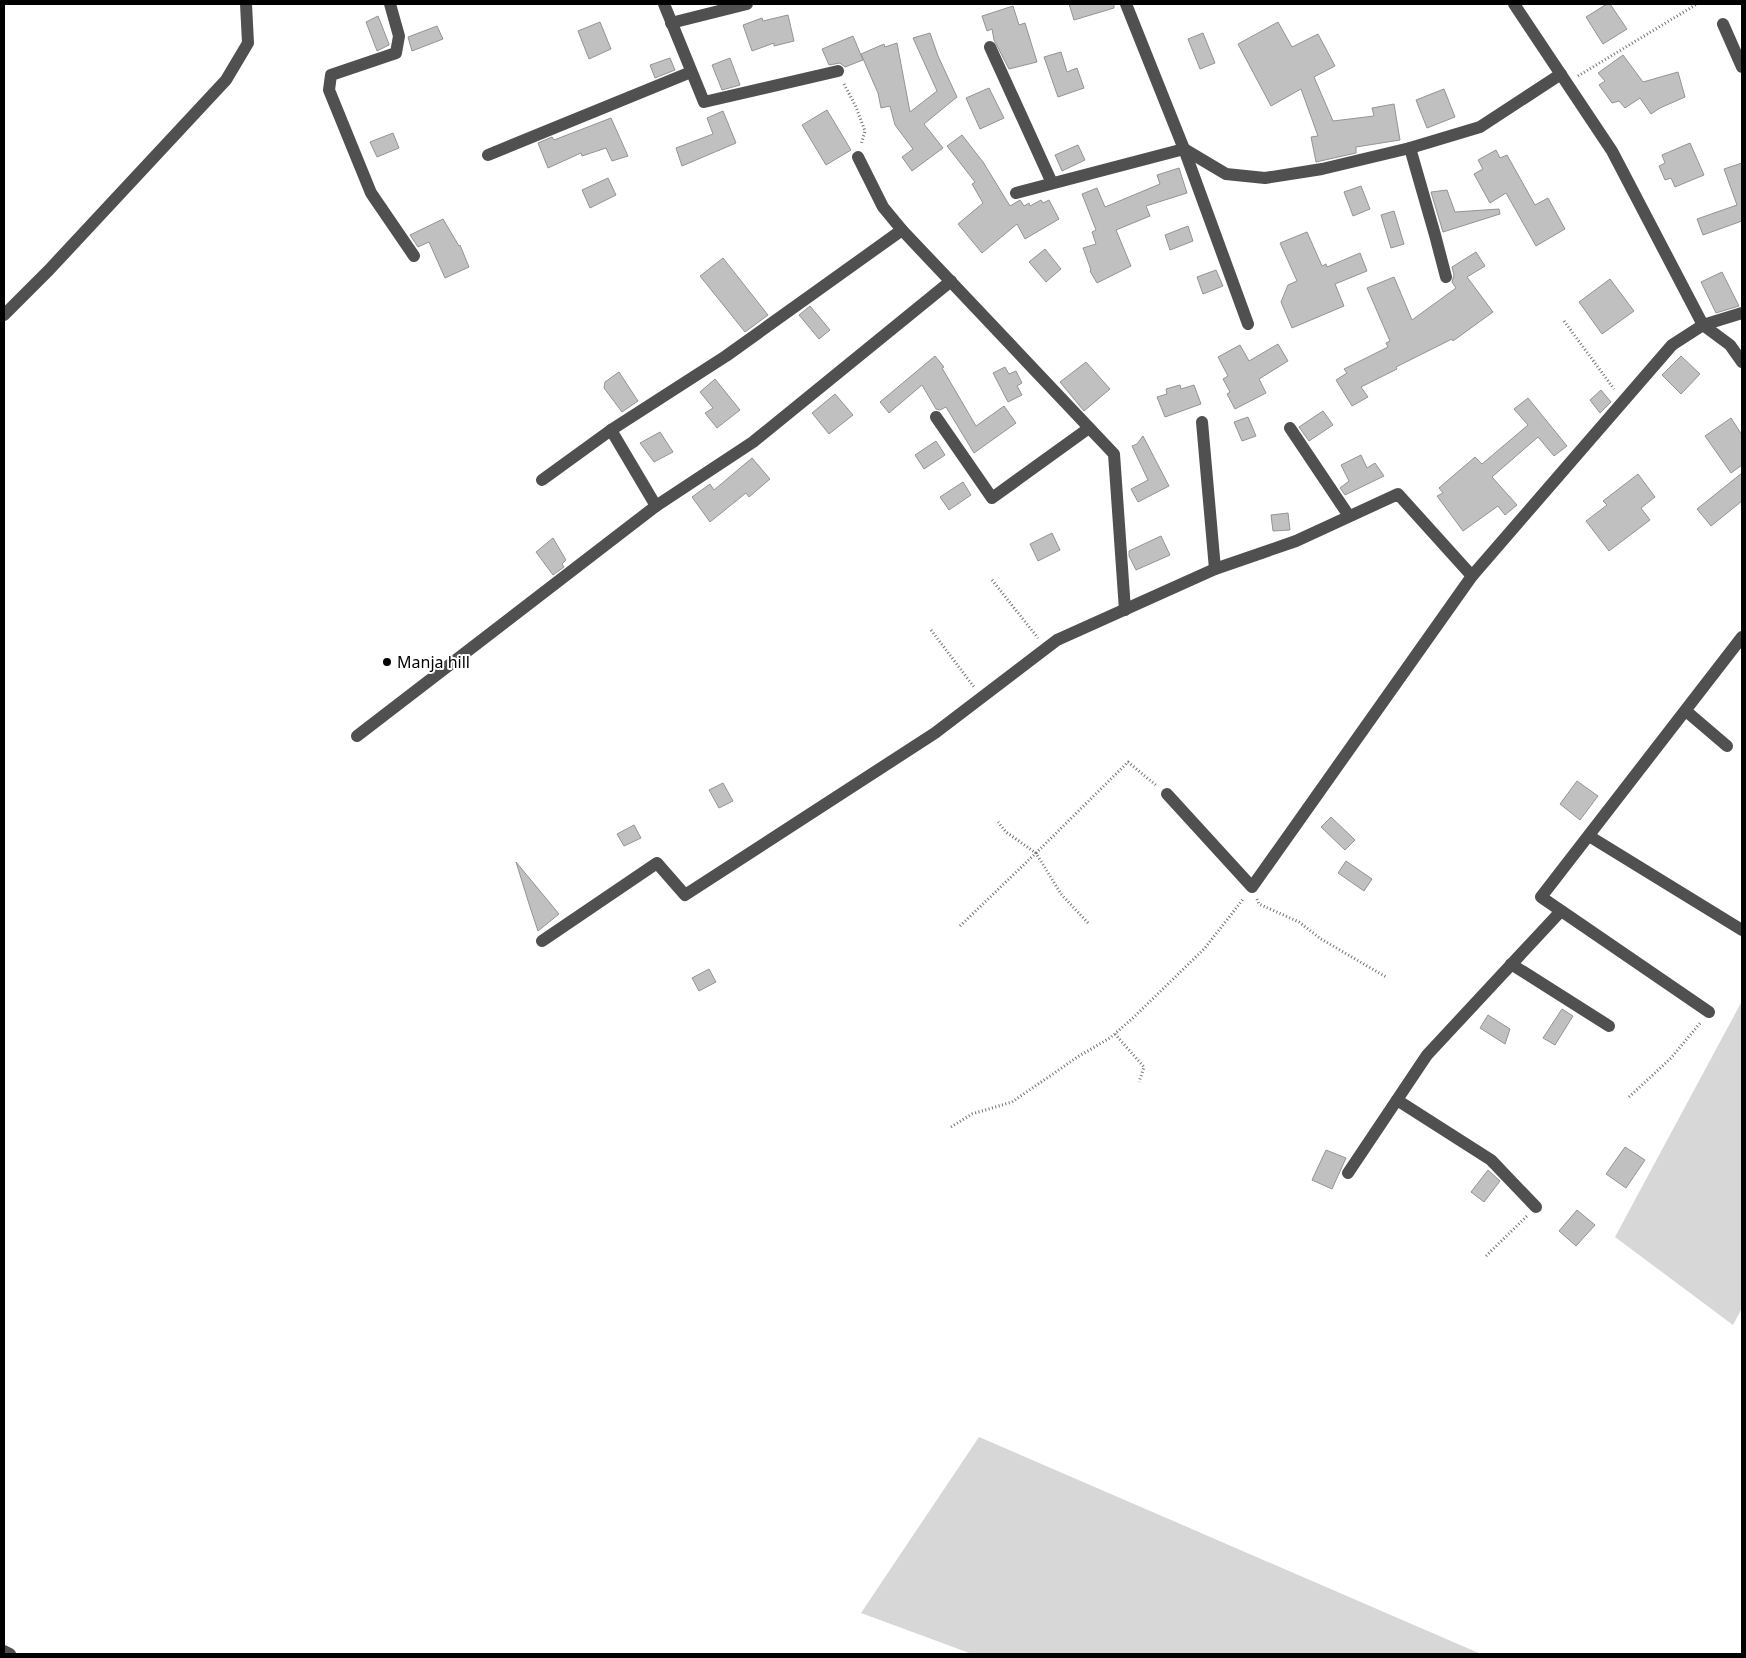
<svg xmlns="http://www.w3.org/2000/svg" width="1746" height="1658" viewBox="0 0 1746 1658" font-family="'Noto Sans',sans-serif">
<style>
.green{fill:#d7d7d7}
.building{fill:#c0c0c0;stroke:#949494}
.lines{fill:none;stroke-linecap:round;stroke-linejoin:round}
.path{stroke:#727272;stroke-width:3;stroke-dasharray:1 2.5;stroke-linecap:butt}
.minor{stroke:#505050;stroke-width:12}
.poi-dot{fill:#000;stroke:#fff;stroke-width:2}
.labels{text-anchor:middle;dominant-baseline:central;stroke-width:4;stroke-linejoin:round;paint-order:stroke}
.poi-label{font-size:16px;fill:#000;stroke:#fff;text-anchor:start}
</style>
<rect width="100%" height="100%" fill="#fff"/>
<g class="green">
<path d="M 1742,1001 L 1742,1308 L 1733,1325 L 1615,1237 Z"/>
<path d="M 979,1437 L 1481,1654 L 972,1654 L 861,1613 Z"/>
</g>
<g class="building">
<path d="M 1069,4 L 1114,4 L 1114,8 L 1074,20 Z"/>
<path d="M 1607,4 L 1610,4 L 1627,29 L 1603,44 L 1586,17 Z"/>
<path d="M 1013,6 L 1019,25 L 1025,23 L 1037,62 L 1009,69 L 994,40 L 992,29 L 987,31 L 982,16 Z"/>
<path d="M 788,15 L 794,41 L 774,46 L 774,43 L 752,51 L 743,25 L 762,18 L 763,21 Z"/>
<path d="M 378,16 L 389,44 L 389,45 L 377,51 L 366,22 Z"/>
<path d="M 600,22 L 611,49 L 589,59 L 578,31 Z"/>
<path d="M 1278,22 L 1292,47 L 1318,34 L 1335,66 L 1314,77 L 1333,121 L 1374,116 L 1372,108 L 1394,104 L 1400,140 L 1356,147 L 1356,153 L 1316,162 L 1311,137 L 1318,136 L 1301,89 L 1271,106 L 1238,44 Z"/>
<path d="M 437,26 L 443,39 L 412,51 L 408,37 Z"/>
<path d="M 930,33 L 938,56 L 957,97 L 924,124 L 943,148 L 912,171 L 902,157 L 913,149 L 895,125 L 890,106 L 881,108 L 878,93 L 861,54 L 884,44 L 885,47 L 897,43 L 910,112 L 937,91 L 913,38 Z"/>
<path d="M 1203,33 L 1215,63 L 1200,69 L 1188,39 Z"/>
<path d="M 853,36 L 863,60 L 845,67 L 840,63 L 829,65 L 822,49 Z"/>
<path d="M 1061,52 L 1067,72 L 1077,68 L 1084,88 L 1058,97 L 1044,57 Z"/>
<path d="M 1623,55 L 1643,82 L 1678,72 L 1685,97 L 1660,108 L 1651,114 L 1640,98 L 1625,108 L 1619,101 L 1612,103 L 1599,85 L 1605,81 L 1598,73 Z"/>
<path d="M 670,58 L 675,70 L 655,78 L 650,65 Z"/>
<path d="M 730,58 L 740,85 L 722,90 L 712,65 Z"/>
<path d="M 989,88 L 1004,118 L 980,129 L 966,98 Z"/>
<path d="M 1444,89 L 1455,117 L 1427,128 L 1416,100 Z"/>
<path d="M 827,110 L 851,150 L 826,165 L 802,125 Z"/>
<path d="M 723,111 L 736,143 L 682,166 L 676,148 L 713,134 L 707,118 Z"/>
<path d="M 611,118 L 628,156 L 612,161 L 606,148 L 582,156 L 581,153 L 548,168 L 538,143 L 552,137 L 554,140 Z"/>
<path d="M 393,133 L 399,148 L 377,157 L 370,142 Z"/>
<path d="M 962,135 L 983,162 L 1010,206 L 1020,200 L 1024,206 L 1029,203 L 1030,206 L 1041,200 L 1043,203 L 1049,200 L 1059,219 L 1025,239 L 1017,224 L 982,253 L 958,224 L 983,203 L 972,184 L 975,182 L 947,146 Z"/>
<path d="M 1690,143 L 1704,175 L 1675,187 L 1671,178 L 1665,180 L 1659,166 L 1665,163 L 1662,155 Z"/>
<path d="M 1078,145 L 1085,160 L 1062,171 L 1055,155 Z"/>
<path d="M 1496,150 L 1500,158 L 1507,155 L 1535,205 L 1548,198 L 1565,229 L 1536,246 L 1506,193 L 1490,203 L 1474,174 L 1483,169 L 1478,160 Z"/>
<path d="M 1742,163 L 1742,221 L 1703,235 L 1697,219 L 1737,205 L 1724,169 Z"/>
<path d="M 1179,168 L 1187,193 L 1146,206 L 1150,216 L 1116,230 L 1131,266 L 1097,283 L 1090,271 L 1091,270 L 1083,248 L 1096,244 L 1092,232 L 1096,230 L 1082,194 L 1097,188 L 1105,207 L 1160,184 L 1157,175 Z"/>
<path d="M 608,178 L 616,195 L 590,208 L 582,190 Z"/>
<path d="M 1361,186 L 1370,209 L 1353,216 L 1344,192 Z"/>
<path d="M 1447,190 L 1455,212 L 1499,209 L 1500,214 L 1443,232 L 1431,192 Z"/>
<path d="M 1394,211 L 1404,244 L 1391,248 L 1381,215 Z"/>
<path d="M 443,219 L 459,246 L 460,245 L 469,267 L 445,278 L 429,242 L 418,247 L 410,235 Z"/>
<path d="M 1188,226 L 1193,241 L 1170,250 L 1165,235 Z"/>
<path d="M 1307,232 L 1322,266 L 1326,264 L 1327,267 L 1360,253 L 1367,271 L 1335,284 L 1344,306 L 1292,328 L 1281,302 L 1288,285 L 1297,281 L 1280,243 Z"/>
<path d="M 1045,249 L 1061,269 L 1046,282 L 1029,262 Z"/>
<path d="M 1476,252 L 1485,266 L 1467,277 L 1493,312 L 1453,341 L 1452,339 L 1396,367 L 1397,369 L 1361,387 L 1368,397 L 1352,406 L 1336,380 L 1347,373 L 1344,369 L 1388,347 L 1386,343 L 1390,341 L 1367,288 L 1394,277 L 1412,320 L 1456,288 L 1452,282 L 1454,275 L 1452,267 Z"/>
<path d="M 723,258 L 768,315 L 745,332 L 700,276 Z"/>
<path d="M 1216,270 L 1223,286 L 1203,294 L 1197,277 Z"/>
<path d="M 1722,272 L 1739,306 L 1716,313 L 1701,282 Z"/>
<path d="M 1610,279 L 1634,311 L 1602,334 L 1579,302 Z"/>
<path d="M 810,306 L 830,330 L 819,339 L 799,315 Z"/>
<path d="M 1278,344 L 1288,361 L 1259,379 L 1266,393 L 1235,409 L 1227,394 L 1230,392 L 1223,379 L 1228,376 L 1218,357 L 1240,345 L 1249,361 Z"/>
<path d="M 935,356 L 944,367 L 942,368 L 976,426 L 1004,406 L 1016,423 L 974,453 L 946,407 L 940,410 L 936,409 L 922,385 L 889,413 L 880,402 Z"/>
<path d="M 1681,356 L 1700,374 L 1681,394 L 1662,375 Z"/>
<path d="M 1086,362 L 1110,389 L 1084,411 L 1060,382 Z"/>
<path d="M 1005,367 L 1009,374 L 1016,371 L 1022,383 L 1017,386 L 1022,395 L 1008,402 L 993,373 Z"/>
<path d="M 619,372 L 638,401 L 622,412 L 604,388 L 605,382 Z"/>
<path d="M 715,379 L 740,410 L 717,428 L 705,413 L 713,408 L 700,392 Z"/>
<path d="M 1180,385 L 1181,389 L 1194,385 L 1201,404 L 1165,417 L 1157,397 L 1167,394 L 1166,389 Z"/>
<path d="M 1601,390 L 1611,402 L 1600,413 L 1590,400 Z"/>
<path d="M 835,394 L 853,415 L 829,434 L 812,413 Z"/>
<path d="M 1528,398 L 1567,446 L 1554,456 L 1538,437 L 1492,477 L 1517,505 L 1505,515 L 1498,506 L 1463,531 L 1437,496 L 1443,493 L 1439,488 L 1475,457 L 1482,464 L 1528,425 L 1514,409 Z"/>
<path d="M 1323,411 L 1333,425 L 1309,441 L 1299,427 Z"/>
<path d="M 1248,417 L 1256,436 L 1242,441 L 1234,422 Z"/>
<path d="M 1731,418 L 1742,435 L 1742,465 L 1731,473 L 1705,436 Z"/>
<path d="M 660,432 L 673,452 L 654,462 L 640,443 Z"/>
<path d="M 1143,436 L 1169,486 L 1138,502 L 1131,489 L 1148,480 L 1132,446 L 1137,444 Z"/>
<path d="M 936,441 L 945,455 L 924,469 L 915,455 Z"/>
<path d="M 1361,455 L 1367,468 L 1375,463 L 1384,476 L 1345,495 L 1340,488 L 1349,481 L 1341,465 Z"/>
<path d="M 752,458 L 770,479 L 749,497 L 746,493 L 710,522 L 692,497 L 710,484 L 714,490 Z"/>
<path d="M 1742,473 L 1742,501 L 1711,526 L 1697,509 Z"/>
<path d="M 1638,474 L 1655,497 L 1641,508 L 1650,520 L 1609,551 L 1586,521 L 1607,505 L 1603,501 Z"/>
<path d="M 963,482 L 971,495 L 949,510 L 940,497 Z"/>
<path d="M 1288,513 L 1290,530 L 1273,531 L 1271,515 Z"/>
<path d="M 1052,533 L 1060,550 L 1038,561 L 1030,544 Z"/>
<path d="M 1161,536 L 1170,555 L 1136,570 L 1129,556 L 1129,551 Z"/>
<path d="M 553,538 L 566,560 L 562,564 L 564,567 L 553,575 L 536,552 Z"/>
<path d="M 1577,781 L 1598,796 L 1580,820 L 1560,804 Z"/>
<path d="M 723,783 L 733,801 L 719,808 L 709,790 Z"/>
<path d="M 1331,817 L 1355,840 L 1345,850 L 1321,827 Z"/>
<path d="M 634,825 L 641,838 L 624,846 L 617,834 Z"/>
<path d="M 1346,861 L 1372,879 L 1364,891 L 1338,873 Z"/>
<path d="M 516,862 L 559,914 L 538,931 L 530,907 Z"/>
<path d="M 709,969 L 716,982 L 699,991 L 692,978 Z"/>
<path d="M 1562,1009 L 1573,1016 L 1555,1045 L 1543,1038 Z"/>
<path d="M 1488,1015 L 1510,1029 L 1505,1044 L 1480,1028 Z"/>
<path d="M 1625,1147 L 1645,1160 L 1626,1188 L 1606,1174 Z"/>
<path d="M 1326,1150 L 1346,1158 L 1332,1189 L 1312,1180 Z"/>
<path d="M 1488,1170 L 1500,1181 L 1484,1202 L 1471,1192 Z"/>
<path d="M 1577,1210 L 1595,1225 L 1576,1246 L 1559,1231 Z"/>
</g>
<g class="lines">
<g class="path">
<path d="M 1578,76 L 1697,4"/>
<path d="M 844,84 L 856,107 L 865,131 L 861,145"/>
<path d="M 1564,321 L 1614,389"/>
<path d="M 992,580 L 1038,638"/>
<path d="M 931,630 L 974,687"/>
<path d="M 1257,899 L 1259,904 L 1299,922 L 1321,939 L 1386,977"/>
<path d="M 1088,923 L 1061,894 L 1036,853 L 1128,762 L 1157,786"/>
<path d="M 960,926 L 1036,853 L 1006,832 L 998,822"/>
<path d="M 1115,1034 L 1144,1067 L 1139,1082"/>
<path d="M 1629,1097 L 1671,1058 L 1701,1022"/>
<path d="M 951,1127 L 972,1114 L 1012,1102 L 1079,1056 L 1110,1038 L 1134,1017 L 1205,948 L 1244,898"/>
<path d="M 1486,1256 L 1527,1216"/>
</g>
<g class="minor">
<path d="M 390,4 L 399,36 L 396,53 L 331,75 L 329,90 L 371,193 L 414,256"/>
<path d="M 664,4 L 704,102 L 838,71"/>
<path d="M 1126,4 L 1184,149 L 1248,324"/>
<path d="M 1514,4 L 1612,151 L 1703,325 L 1730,345 L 1742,362"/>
<path d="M 671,23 L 747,4"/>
<path d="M 1723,24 L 1742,67"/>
<path d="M 990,47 L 1052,183"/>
<path d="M 1410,148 L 1435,235 L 1446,277"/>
<path d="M 488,155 L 691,72"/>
<path d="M 858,157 L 883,207 L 902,230 L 1114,454 L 1125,610"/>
<path d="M 1016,193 L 1184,149 L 1226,174 L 1265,178 L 1322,169 L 1410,148 L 1480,127 L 1561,74"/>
<path d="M 4,315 L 49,270 L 226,80 L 248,43 L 246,4"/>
<path d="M 936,417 L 992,498 L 1089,428"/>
<path d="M 1202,422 L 1215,569"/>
<path d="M 1290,428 L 1349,516"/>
<path d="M 611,430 L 656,506"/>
<path d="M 542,480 L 611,430 L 726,356 L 902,230"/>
<path d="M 1686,711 L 1727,746"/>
<path d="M 357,736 L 656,506 L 753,442 L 951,281"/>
<path d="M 1167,794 L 1252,887 L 1472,576 L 1672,345 L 1703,325 L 1742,313"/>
<path d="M 1589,836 L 1742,930"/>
<path d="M 542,941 L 657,863 L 685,895 L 935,733 L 1057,640 L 1215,569 L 1296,541 L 1398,494 L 1472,576"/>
<path d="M 1511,964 L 1609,1026"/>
<path d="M 1709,1012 L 1541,897 L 1742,637"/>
<path d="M 1397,1100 L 1491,1160 L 1536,1207"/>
<path d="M 1348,1173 L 1427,1055 L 1561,911"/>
<path d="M 4,1651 L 10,1654"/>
</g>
</g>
<circle class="poi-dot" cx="387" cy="662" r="5"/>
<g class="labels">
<g class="poi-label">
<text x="397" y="662">Manja hill</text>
</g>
</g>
<rect width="1746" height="1658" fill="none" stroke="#000000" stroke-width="10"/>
</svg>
